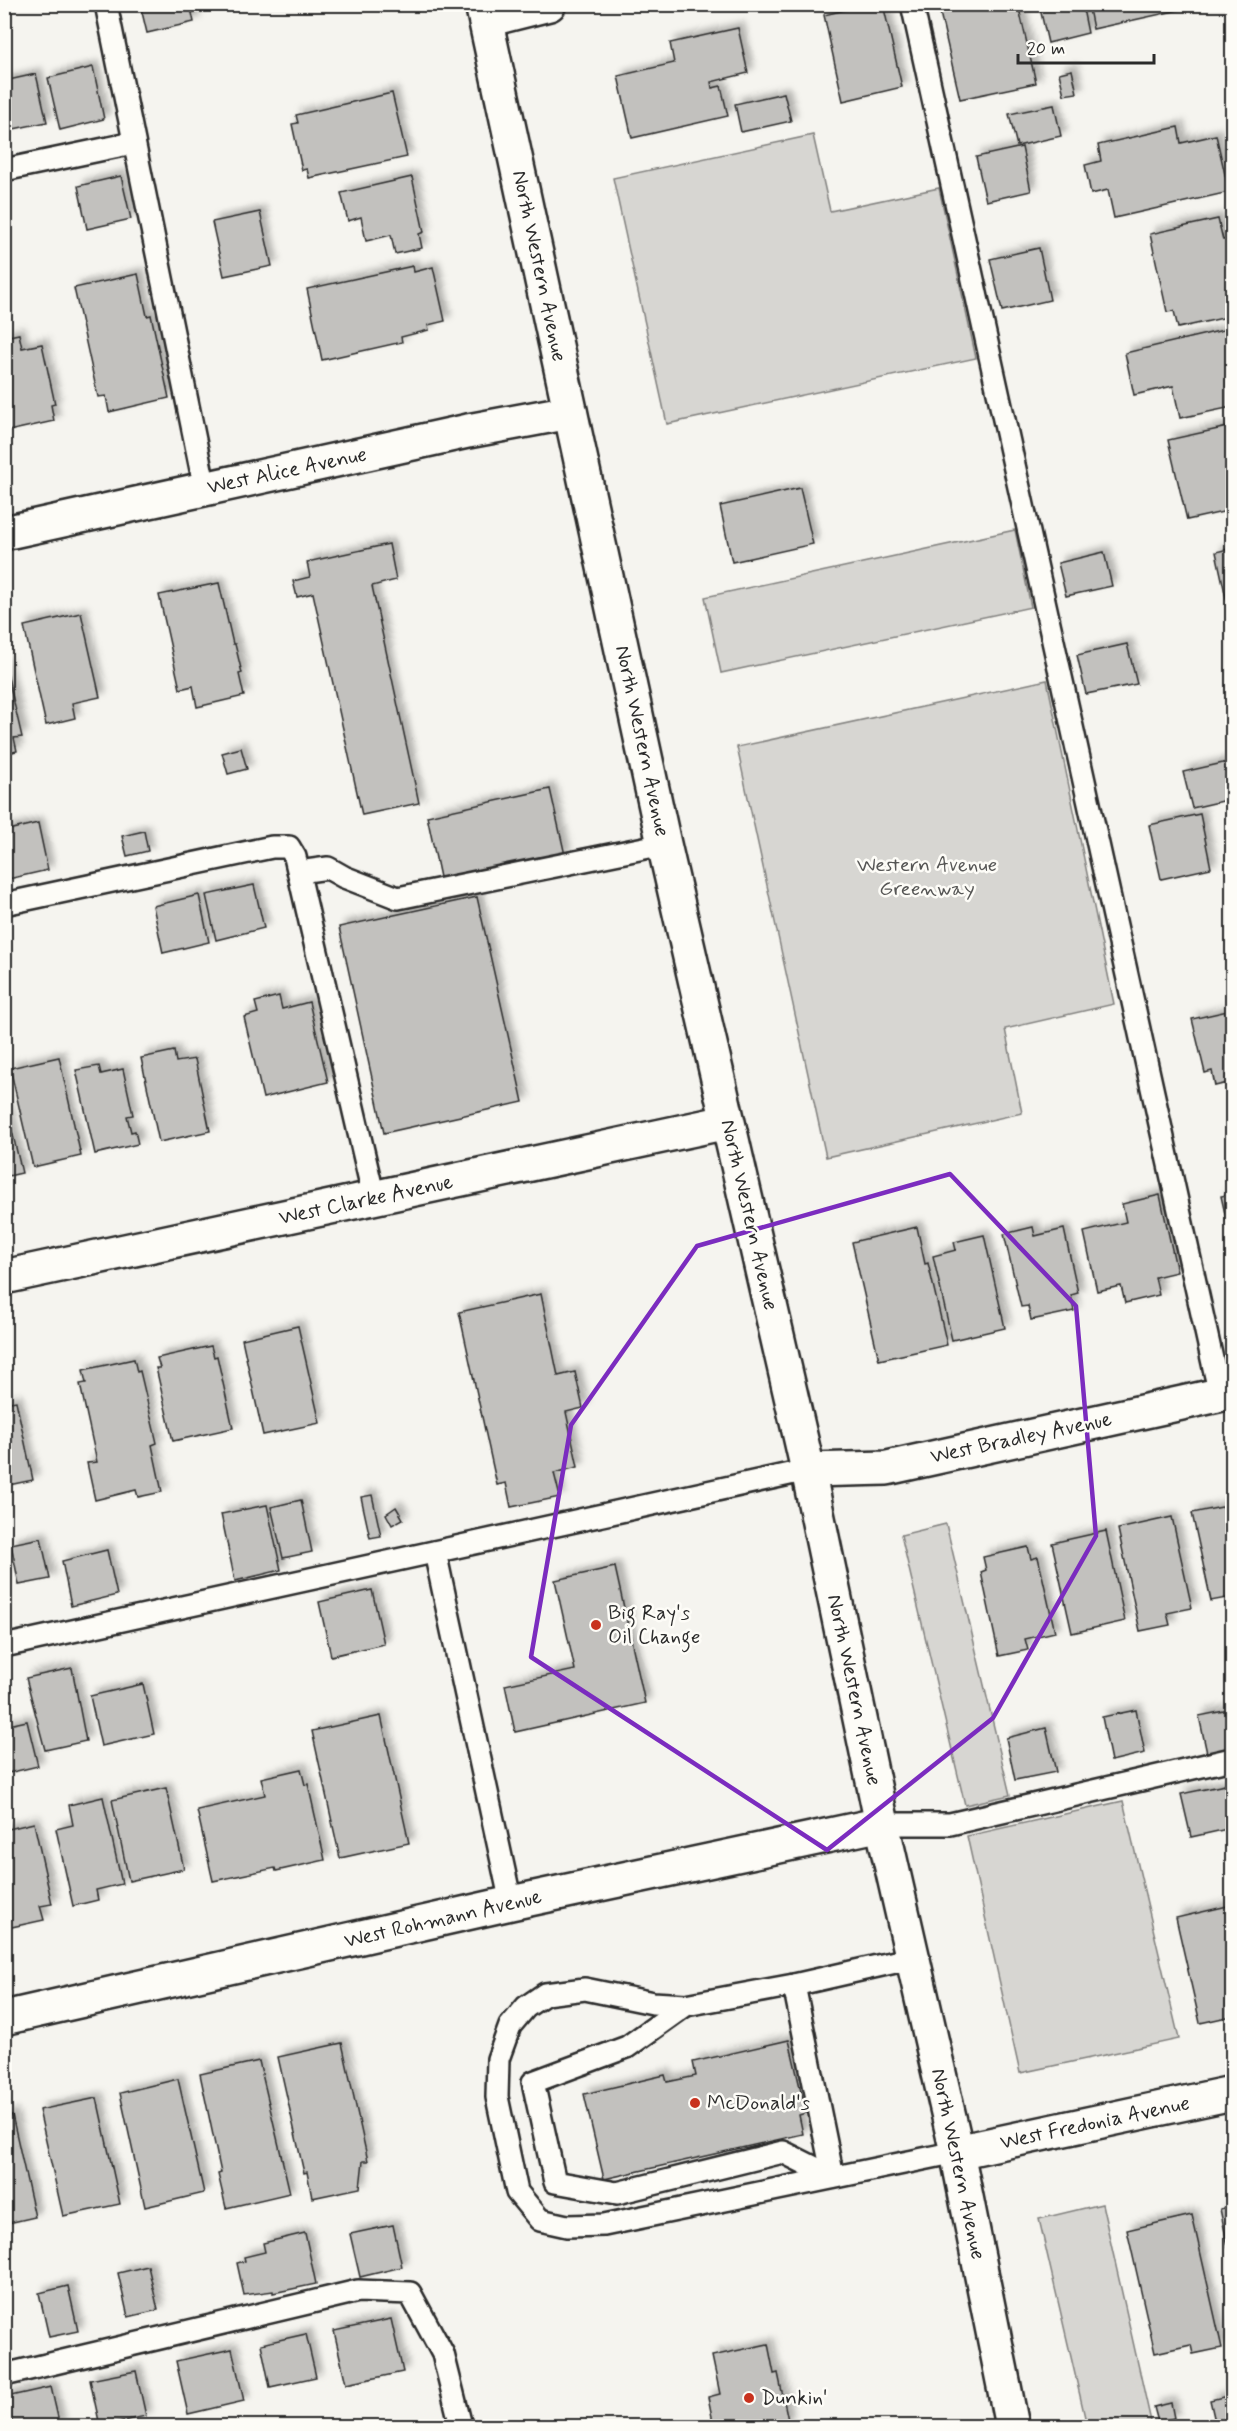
<svg xmlns="http://www.w3.org/2000/svg" width="1237" height="2431" viewBox="0 0 1237 2431" font-family="Mynerve,sans-serif">
<style>
.green{fill:#d7d6d2;stroke:#81807e;stroke-width:1.5}
.building{fill:#c2c1be;stroke:#2b2b2b;stroke-width:1.5;filter:url(#shadow)}
.lines{fill:none;stroke-linecap:round;stroke-linejoin:round}
.lane-casing{stroke:#2b2b2b;stroke-width:26}
.street-casing{stroke:#2b2b2b;stroke-width:38}
.secondary-casing{stroke:#2b2b2b;stroke-width:38}
.lane{stroke:#fdfcf7;stroke-width:21}
.street{stroke:#fdfcf7;stroke-width:33}
.secondary{stroke:#fdfcf7;stroke-width:33}
.marked{fill:none;stroke:#7b2cbf;stroke-width:4.5;stroke-linejoin:round}
.poi-dot{fill:#c8321e;stroke:#fdfcf7;stroke-width:2}
.labels{text-anchor:middle;dominant-baseline:central;stroke-width:5;stroke-linejoin:round;paint-order:stroke}
.street-label{font-size:21px;fill:#2b2b2b;stroke:#fdfcf7}
.park-label{font-size:21px;fill:#565655;stroke:#fdfcf7}
.poi-label{font-size:21px;fill:#2b2b2b;stroke:#fdfcf7;text-anchor:start}
</style>
<defs>
<filter id="shadow"><feDropShadow dx="5.5" dy="-5.5" stdDeviation="3" flood-color="#0004"/></filter>
</defs>
<rect width="100%" height="100%" fill="#f5f4ef"/>
<filter id="ink" filterUnits="userSpaceOnUse"><feTurbulence type="fractalNoise" baseFrequency=".0167" numOctaves="2"/><feDisplacementMap in="SourceGraphic" scale="12" xChannelSelector="R" yChannelSelector="G"/><feConvolveMatrix kernelMatrix="1 2 1 2 8 2 1 2 1" color-interpolation-filters="sRGB"/></filter>
<g filter="url(#ink)">
<g class="green">
<path d="M 813,135 L 830,211 L 939,188 L 976,358 L 667,424 L 613,178 Z"/>
<path d="M 1015,530 L 1031,607 L 721,673 L 705,597 Z"/>
<path d="M 1047,680 L 1114,1004 L 1005,1029 L 1022,1113 L 826,1157 L 737,747 Z"/>
<path d="M 946,1524 L 1010,1795 L 965,1805 L 901,1535 Z"/>
<path d="M 1123,1801 L 1179,2039 L 1020,2073 L 967,1836 Z"/>
<path d="M 1102,2204 L 1152,2426 L 1087,2426 L 1039,2219 Z"/>
</g>
<g class="building">
<path d="M 140,4 L 190,4 L 194,22 L 147,33 Z"/>
<path d="M 870,4 L 883,4 L 902,87 L 843,101 L 824,15 Z"/>
<path d="M 938,4 L 1018,4 L 1036,83 L 960,99 Z"/>
<path d="M 1039,4 L 1082,4 L 1088,33 L 1048,43 Z"/>
<path d="M 1088,4 L 1183,4 L 1184,9 L 1093,29 Z"/>
<path d="M 738,28 L 748,73 L 711,82 L 712,88 L 721,86 L 728,116 L 632,138 L 618,76 L 674,63 L 670,43 Z"/>
<path d="M 93,67 L 104,119 L 60,130 L 48,78 Z"/>
<path d="M 1072,70 L 1077,93 L 1064,95 L 1059,73 Z"/>
<path d="M 36,74 L 47,122 L 4,131 L 4,81 Z"/>
<path d="M 392,93 L 407,157 L 309,178 L 307,169 L 302,170 L 292,124 L 298,123 L 296,115 Z"/>
<path d="M 784,93 L 791,121 L 741,132 L 735,104 Z"/>
<path d="M 1054,105 L 1061,136 L 1017,146 L 1009,114 Z"/>
<path d="M 1178,127 L 1181,143 L 1216,135 L 1229,192 L 1114,218 L 1108,190 L 1091,194 L 1085,165 L 1101,161 L 1098,145 Z"/>
<path d="M 1022,147 L 1031,191 L 986,201 L 976,157 Z"/>
<path d="M 121,176 L 131,219 L 87,229 L 78,186 Z"/>
<path d="M 412,177 L 424,232 L 419,234 L 422,248 L 395,254 L 391,235 L 366,241 L 361,217 L 348,221 L 341,193 Z"/>
<path d="M 260,212 L 272,266 L 224,276 L 212,222 Z"/>
<path d="M 1218,219 L 1223,240 L 1232,238 L 1232,276 L 1230,277 L 1232,287 L 1232,316 L 1178,328 L 1174,311 L 1167,312 L 1150,234 Z"/>
<path d="M 1039,248 L 1050,300 L 1002,311 L 990,259 Z"/>
<path d="M 413,266 L 414,272 L 433,267 L 445,321 L 428,325 L 429,330 L 401,337 L 402,342 L 322,360 L 307,289 Z"/>
<path d="M 138,274 L 147,316 L 151,315 L 169,398 L 109,412 L 106,396 L 98,397 L 74,288 Z"/>
<path d="M 1232,328 L 1232,407 L 1180,418 L 1173,386 L 1134,395 L 1125,353 Z"/>
<path d="M 19,334 L 22,348 L 42,344 L 55,404 L 51,405 L 54,421 L 4,432 L 4,337 Z"/>
<path d="M 1232,426 L 1232,510 L 1187,520 L 1168,440 Z"/>
<path d="M 800,488 L 813,544 L 732,562 L 720,506 Z"/>
<path d="M 389,544 L 396,580 L 372,586 L 419,803 L 362,815 L 313,593 L 297,597 L 293,581 L 310,577 L 307,562 Z"/>
<path d="M 1232,548 L 1232,616 L 1230,616 L 1216,552 Z"/>
<path d="M 1104,552 L 1112,586 L 1066,596 L 1058,563 Z"/>
<path d="M 219,583 L 233,644 L 235,644 L 242,673 L 239,674 L 244,696 L 197,707 L 193,686 L 180,689 L 159,595 Z"/>
<path d="M 81,613 L 100,697 L 72,703 L 75,718 L 46,725 L 24,626 Z"/>
<path d="M 1127,644 L 1137,684 L 1086,694 L 1077,655 Z"/>
<path d="M 4,660 L 22,737 L 14,738 L 17,751 L 4,754 Z"/>
<path d="M 1232,719 L 1232,760 L 1224,721 Z"/>
<path d="M 241,748 L 247,769 L 228,774 L 222,753 Z"/>
<path d="M 1232,761 L 1232,799 L 1192,808 L 1183,772 Z"/>
<path d="M 550,789 L 565,855 L 441,882 L 427,816 Z"/>
<path d="M 1200,814 L 1211,868 L 1161,879 L 1149,825 Z"/>
<path d="M 38,823 L 48,870 L 4,880 L 4,831 Z"/>
<path d="M 144,831 L 148,851 L 127,856 L 122,836 Z"/>
<path d="M 254,885 L 264,928 L 216,940 L 206,895 Z"/>
<path d="M 199,895 L 209,942 L 163,953 L 153,906 Z"/>
<path d="M 477,897 L 523,1102 L 384,1133 L 339,927 Z"/>
<path d="M 279,996 L 282,1009 L 309,1002 L 328,1082 L 263,1098 L 244,1017 L 258,1013 L 255,1002 Z"/>
<path d="M 1232,1010 L 1232,1082 L 1215,1086 L 1212,1071 L 1205,1073 L 1192,1019 Z"/>
<path d="M 174,1051 L 176,1062 L 195,1059 L 210,1131 L 159,1142 L 141,1058 Z"/>
<path d="M 59,1057 L 81,1156 L 33,1167 L 10,1068 Z"/>
<path d="M 99,1066 L 101,1074 L 123,1069 L 133,1115 L 127,1116 L 131,1132 L 135,1131 L 138,1144 L 95,1154 L 76,1070 Z"/>
<path d="M 4,1097 L 22,1173 L 4,1177 Z"/>
<path d="M 1232,1194 L 1232,1245 L 1221,1196 Z"/>
<path d="M 1160,1195 L 1177,1272 L 1155,1277 L 1159,1295 L 1125,1303 L 1121,1286 L 1097,1291 L 1084,1232 L 1126,1222 L 1122,1204 Z"/>
<path d="M 917,1227 L 925,1264 L 928,1263 L 947,1345 L 879,1360 L 852,1242 Z"/>
<path d="M 1033,1227 L 1035,1236 L 1064,1229 L 1078,1293 L 1071,1295 L 1074,1311 L 1031,1320 L 1028,1306 L 1021,1307 L 1004,1234 Z"/>
<path d="M 984,1235 L 1005,1328 L 952,1340 L 933,1256 L 956,1250 L 954,1242 Z"/>
<path d="M 541,1294 L 558,1376 L 575,1372 L 583,1408 L 566,1412 L 578,1467 L 554,1473 L 560,1497 L 511,1507 L 506,1483 L 497,1485 L 459,1312 Z"/>
<path d="M 298,1326 L 320,1423 L 263,1435 L 242,1339 Z"/>
<path d="M 211,1346 L 214,1357 L 217,1356 L 233,1428 L 173,1441 L 156,1368 L 160,1368 L 157,1358 Z"/>
<path d="M 134,1359 L 137,1372 L 140,1371 L 157,1443 L 152,1445 L 162,1492 L 138,1497 L 136,1490 L 95,1500 L 87,1463 L 97,1462 L 80,1384 L 86,1383 L 83,1370 Z"/>
<path d="M 16,1401 L 33,1480 L 4,1486 L 4,1403 Z"/>
<path d="M 372,1495 L 381,1536 L 370,1538 L 361,1497 Z"/>
<path d="M 301,1500 L 312,1552 L 283,1558 L 271,1507 Z"/>
<path d="M 267,1505 L 281,1570 L 235,1581 L 221,1514 Z"/>
<path d="M 1232,1505 L 1232,1597 L 1211,1601 L 1192,1513 Z"/>
<path d="M 396,1507 L 403,1519 L 392,1525 L 386,1514 Z"/>
<path d="M 1172,1517 L 1192,1608 L 1167,1613 L 1170,1625 L 1140,1631 L 1118,1529 Z"/>
<path d="M 1106,1531 L 1125,1621 L 1072,1633 L 1052,1543 Z"/>
<path d="M 41,1538 L 50,1579 L 19,1585 L 11,1544 Z"/>
<path d="M 1028,1547 L 1031,1559 L 1038,1557 L 1055,1632 L 1025,1639 L 1028,1650 L 999,1656 L 981,1572 L 986,1570 L 983,1557 Z"/>
<path d="M 107,1550 L 117,1595 L 71,1606 L 62,1561 Z"/>
<path d="M 615,1567 L 645,1703 L 515,1732 L 505,1685 L 575,1670 L 555,1580 Z"/>
<path d="M 372,1590 L 384,1644 L 331,1656 L 319,1602 Z"/>
<path d="M 72,1668 L 86,1741 L 45,1750 L 26,1678 Z"/>
<path d="M 143,1684 L 154,1734 L 101,1746 L 90,1696 Z"/>
<path d="M 1136,1710 L 1145,1753 L 1111,1761 L 1102,1717 Z"/>
<path d="M 1229,1710 L 1232,1727 L 1232,1752 L 1208,1758 L 1199,1716 Z"/>
<path d="M 381,1716 L 409,1843 L 340,1858 L 312,1731 Z"/>
<path d="M 27,1721 L 38,1766 L 4,1774 L 4,1726 Z"/>
<path d="M 1046,1728 L 1056,1772 L 1015,1780 L 1006,1738 Z"/>
<path d="M 301,1769 L 305,1785 L 308,1784 L 325,1860 L 276,1871 L 275,1868 L 213,1881 L 197,1810 L 265,1795 L 261,1778 Z"/>
<path d="M 1230,1784 L 1232,1796 L 1232,1828 L 1191,1837 L 1181,1794 Z"/>
<path d="M 166,1788 L 184,1869 L 129,1881 L 112,1800 Z"/>
<path d="M 103,1797 L 122,1884 L 96,1890 L 98,1900 L 73,1906 L 56,1829 L 73,1825 L 69,1805 Z"/>
<path d="M 34,1823 L 52,1904 L 40,1906 L 44,1920 L 7,1928 L 4,1916 L 4,1830 Z"/>
<path d="M 1232,1905 L 1232,2016 L 1200,2023 L 1176,1918 Z"/>
<path d="M 789,2040 L 806,2113 L 799,2115 L 803,2134 L 604,2179 L 584,2094 L 665,2075 L 667,2082 L 696,2076 L 693,2062 Z"/>
<path d="M 342,2043 L 368,2161 L 363,2161 L 360,2188 L 312,2198 L 307,2172 L 304,2173 L 278,2057 Z"/>
<path d="M 259,2061 L 290,2193 L 226,2208 L 218,2174 L 221,2173 L 200,2074 Z"/>
<path d="M 178,2079 L 204,2193 L 145,2207 L 120,2093 Z"/>
<path d="M 97,2098 L 120,2204 L 63,2216 L 39,2110 Z"/>
<path d="M 12,2115 L 35,2217 L 4,2224 L 4,2117 Z"/>
<path d="M 1232,2206 L 1232,2265 L 1220,2209 Z"/>
<path d="M 1192,2215 L 1222,2348 L 1193,2354 L 1191,2345 L 1155,2353 L 1127,2230 Z"/>
<path d="M 393,2225 L 402,2267 L 360,2277 L 350,2234 Z"/>
<path d="M 305,2233 L 316,2284 L 273,2293 L 273,2291 L 244,2295 L 237,2263 L 245,2261 L 244,2257 L 265,2252 L 263,2243 Z"/>
<path d="M 148,2266 L 158,2310 L 128,2317 L 118,2273 Z"/>
<path d="M 68,2286 L 78,2331 L 49,2337 L 39,2293 Z"/>
<path d="M 391,2319 L 403,2372 L 346,2384 L 334,2331 Z"/>
<path d="M 306,2334 L 316,2377 L 270,2387 L 261,2344 Z"/>
<path d="M 768,2344 L 774,2374 L 778,2373 L 788,2420 L 784,2421 L 785,2426 L 726,2426 L 725,2420 L 713,2422 L 708,2397 L 720,2394 L 712,2356 Z"/>
<path d="M 232,2349 L 244,2401 L 188,2414 L 176,2361 Z"/>
<path d="M 136,2371 L 146,2416 L 100,2426 L 90,2380 Z"/>
<path d="M 51,2387 L 60,2426 L 13,2426 L 6,2397 Z"/>
<path d="M 1232,2395 L 1232,2426 L 1216,2426 L 1210,2400 Z"/>
<path d="M 1171,2403 L 1174,2418 L 1158,2422 L 1154,2407 Z"/>
</g>
<g class="lines">
<g class="lane-casing">
<g id="lane">
<path d="M 106,4 L 205,489"/>
<path d="M 912,4 L 1220,1395"/>
<path d="M 4,170 L 133,143"/>
<path d="M 299,872 L 328,868 L 344,877 L 398,898 L 664,844"/>
<path d="M 4,904 L 272,847 L 289,847 L 295,857 L 374,1198"/>
<path d="M 435,1552 L 511,1903"/>
<path d="M 4,1646 L 808,1470"/>
<path d="M 882,1824 L 950,1824 L 1232,1759"/>
<path d="M 913,1958 L 794,1985 L 686,2005 L 653,2003 L 585,1989 L 545,1994 L 526,2007 L 510,2026 L 498,2059 L 497,2097 L 517,2192 L 540,2220 L 567,2226 L 604,2225 L 957,2152"/>
<path d="M 794,1985 L 833,2177"/>
<path d="M 686,2005 L 627,2047 L 533,2082 L 555,2182 L 617,2193 L 783,2152 L 833,2177"/>
<path d="M 4,2375 L 358,2291 L 410,2293 L 443,2354 L 461,2426"/>
</g>
</g>
<g class="street-casing">
<g id="street">
<path d="M 486,20 L 549,4"/>
<path d="M 4,533 L 468,431 L 570,412"/>
<path d="M 4,1277 L 727,1122"/>
<path d="M 957,2152 L 1232,2093"/>
</g>
</g>
<g class="secondary-casing">
<g id="secondary">
<path d="M 482,4 L 664,844 L 808,1470 L 882,1824 L 957,2152 L 1012,2426"/>
<path d="M 808,1470 L 887,1468 L 1232,1392"/>
<path d="M 4,2018 L 511,1903 L 882,1824"/>
</g>
</g>
<use href="#lane" class="lane"/>
<use href="#street" class="street"/>
<use href="#secondary" class="secondary"/>
</g>
</g>
<path class="marked" d="M 950,1174 L 1076,1306 L 1096,1536 L 993,1718 L 827,1850 L 531,1657 L 571,1425 L 697,1246 Z"/>
<g class="poi-dot">
<circle cx="596" cy="1625" r="6"/>
<circle cx="695" cy="2103" r="6"/>
<circle cx="749" cy="2398" r="6"/>
</g>
<g class="labels">
<g class="street-label">
<text transform="translate(539 266) rotate(78)">North Western Avenue</text>
<text transform="translate(287 471) rotate(-12)">West Alice Avenue</text>
<text transform="translate(642 741) rotate(78)">North Western Avenue</text>
<text transform="translate(366 1200) rotate(-12)">West Clarke Avenue</text>
<text transform="translate(749 1215) rotate(77)">North Western Avenue</text>
<text transform="translate(1021 1438) rotate(-12)">West Bradley Avenue</text>
<text transform="translate(854 1690) rotate(78)">North Western Avenue</text>
<text transform="translate(443 1919) rotate(-13)">West Rohmann Avenue</text>
<text transform="translate(1095 2123) rotate(-12)">West Fredonia Avenue</text>
<text transform="translate(958 2164) rotate(78)">North Western Avenue</text>
</g>
<g class="park-label">
<text x="927" y="865">Western Avenue<tspan x="927" dy="24">Greenway</tspan></text>
</g>
<g class="poi-label">
<text x="608" y="1613">Big Ray's<tspan x="608" dy="24">Oil Change</tspan></text>
<text x="707" y="2103">McDonald's</text>
<text x="761" y="2398">Dunkin'</text>
</g>
</g>
<rect width="1237" height="2431" fill="none" stroke="#fdfcf7" stroke-width="24"/>
<rect x="12" y="12" width="1213" height="2407" fill="none" stroke="#2b2b2b" stroke-width="2" filter="url(#ink)"/>
<path d="M1018 54v9h136v-9" fill="none" stroke="#2b2b2b" stroke-width="3"/>
<text x="1027" y="54" font-size="18" fill="#2b2b2b" stroke="#fdfcf7" stroke-width="4.5" paint-order="stroke">20 m</text>
</svg>
